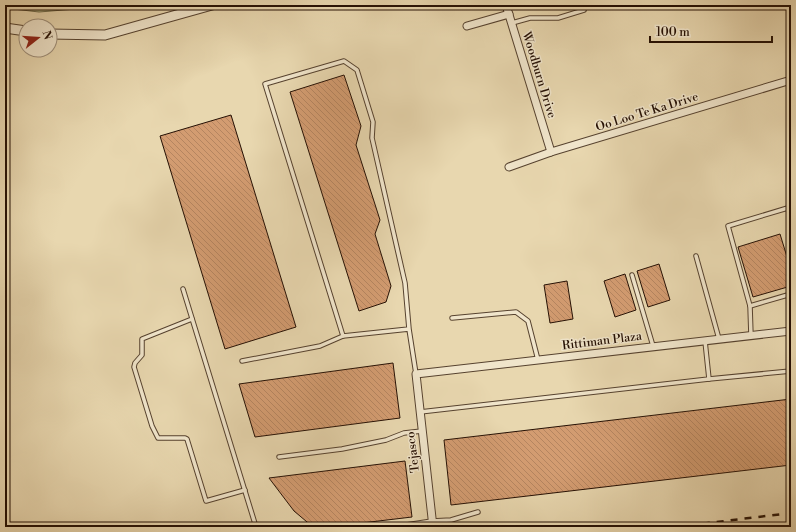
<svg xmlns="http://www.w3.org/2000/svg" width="796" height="532" viewBox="0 0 796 532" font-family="'Libre Bodoni',serif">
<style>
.forest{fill:url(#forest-firs);stroke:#6c6748}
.building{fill:url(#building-back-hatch);stroke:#251004}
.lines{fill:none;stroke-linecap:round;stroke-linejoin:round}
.service-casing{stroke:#56422f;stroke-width:5.5}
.minor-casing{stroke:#56422f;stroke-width:9}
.tertiary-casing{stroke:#56422f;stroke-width:11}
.service{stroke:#f0e5cb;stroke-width:3.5}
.minor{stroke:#f0e5cb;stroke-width:7}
.tertiary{stroke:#f0e5cb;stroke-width:9}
.rail{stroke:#251004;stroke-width:2.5;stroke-dasharray:7 7;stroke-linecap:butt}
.labels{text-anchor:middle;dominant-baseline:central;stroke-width:3;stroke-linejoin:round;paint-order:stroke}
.street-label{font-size:12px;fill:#251004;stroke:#f0e5cb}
</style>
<defs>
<pattern id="forest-firs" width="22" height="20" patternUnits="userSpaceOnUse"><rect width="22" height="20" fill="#b4be8c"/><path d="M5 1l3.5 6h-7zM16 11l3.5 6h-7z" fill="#9ba277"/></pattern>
<pattern id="building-back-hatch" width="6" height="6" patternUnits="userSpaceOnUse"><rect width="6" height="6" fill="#d39c71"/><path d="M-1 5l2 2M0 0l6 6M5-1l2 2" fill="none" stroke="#b58560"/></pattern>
</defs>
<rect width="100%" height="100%" fill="#e8d7af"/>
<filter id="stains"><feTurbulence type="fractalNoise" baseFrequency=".005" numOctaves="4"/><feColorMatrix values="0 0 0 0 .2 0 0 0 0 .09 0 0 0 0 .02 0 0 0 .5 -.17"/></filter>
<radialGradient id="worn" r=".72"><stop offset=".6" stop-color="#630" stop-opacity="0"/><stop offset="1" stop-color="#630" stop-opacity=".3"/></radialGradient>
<path class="forest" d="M 5,5 L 124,5 L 39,12 L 5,8 Z"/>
<g class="building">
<path d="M 344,75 L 361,126 L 356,145 L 380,220 L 375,234 L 391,286 L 386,302 L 359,311 L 290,92 Z"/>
<path d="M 231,115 L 296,327 L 225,349 L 160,136 Z"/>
<path d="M 780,234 L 791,270 L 791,286 L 753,297 L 738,247 Z"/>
<path d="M 659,264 L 670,300 L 648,307 L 637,271 Z"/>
<path d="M 625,274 L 636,310 L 615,317 L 604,281 Z"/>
<path d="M 567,281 L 573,319 L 550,323 L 544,285 Z"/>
<path d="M 393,363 L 400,418 L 255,437 L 239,384 Z"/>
<path d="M 791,399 L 791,465 L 451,505 L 444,440 Z"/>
<path d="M 405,461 L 412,517 L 328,527 L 313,527 L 294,511 L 269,478 Z"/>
</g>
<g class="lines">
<g class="service-casing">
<g id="service">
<path d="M 512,23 L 530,18 L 558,18 L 584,10"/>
<path d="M 696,256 L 719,339"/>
<path d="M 632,275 L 653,346"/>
<path d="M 183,289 L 256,527"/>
<path d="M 750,306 L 791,294"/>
<path d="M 452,318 L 516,312 L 528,321 L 538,360"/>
<path d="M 192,319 L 142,339 L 142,355 L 135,363 L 134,367 L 152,426 L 158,438 L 185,438 L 187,439 L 206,501 L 245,490"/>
<path d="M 409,329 L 405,283 L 372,138 L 373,122 L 357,70 L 344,61 L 265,84 L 343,336 L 409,329 L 416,374"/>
<path d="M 751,336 L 750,306 L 728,226 L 791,207"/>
<path d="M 242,361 L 320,346 L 343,336"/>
<path d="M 709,379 L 791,371"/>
<path d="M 420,412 L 709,379 L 705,341"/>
<path d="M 279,457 L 342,449 L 386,440 L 404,433 L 422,431"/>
<path d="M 393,527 L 432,521 L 451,520 L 478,512"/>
</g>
</g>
<g class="minor-casing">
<g id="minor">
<path d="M 506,5 L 551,152"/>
<path d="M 790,5 L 791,6"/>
<path d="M 467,26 L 509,14"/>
<path d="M 509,167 L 551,152 L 791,80"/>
<path d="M 433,527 L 416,374 L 791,331"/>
</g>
</g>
<g class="tertiary-casing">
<g id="tertiary">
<path d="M 5,28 L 26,31"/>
<path d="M 50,34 L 105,35 L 212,5"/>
</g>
</g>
<use href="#service" class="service"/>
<use href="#minor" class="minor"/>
<use href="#tertiary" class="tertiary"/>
<path class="rail" d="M 675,527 L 791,513"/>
</g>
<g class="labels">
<g class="street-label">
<text transform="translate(539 75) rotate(73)">Woodburn Drive</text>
<text transform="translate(647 112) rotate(-17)">Oo Loo Te Ka Drive</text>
<text transform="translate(602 341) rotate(-7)">Rittiman Plaza</text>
<text transform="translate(413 452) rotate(-97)">Tejasco</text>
</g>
</g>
<rect width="796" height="532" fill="none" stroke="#e8d7af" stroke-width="20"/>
<rect x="6" y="6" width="784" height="520" fill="none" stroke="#251004" stroke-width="2"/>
<rect x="10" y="10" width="776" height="512" fill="none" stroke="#251004"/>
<g transform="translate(38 38) rotate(73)"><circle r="19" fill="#f0e5cb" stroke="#9f907b"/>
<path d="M0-3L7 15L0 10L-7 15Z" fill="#8f2418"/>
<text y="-6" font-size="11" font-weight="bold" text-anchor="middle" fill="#251004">N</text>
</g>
<path d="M650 36v6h122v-6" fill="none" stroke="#251004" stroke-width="2"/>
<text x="656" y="36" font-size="12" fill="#251004" stroke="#f0e5cb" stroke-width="3" paint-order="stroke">100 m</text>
<rect width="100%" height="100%" filter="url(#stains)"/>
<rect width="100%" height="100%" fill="url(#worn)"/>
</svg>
